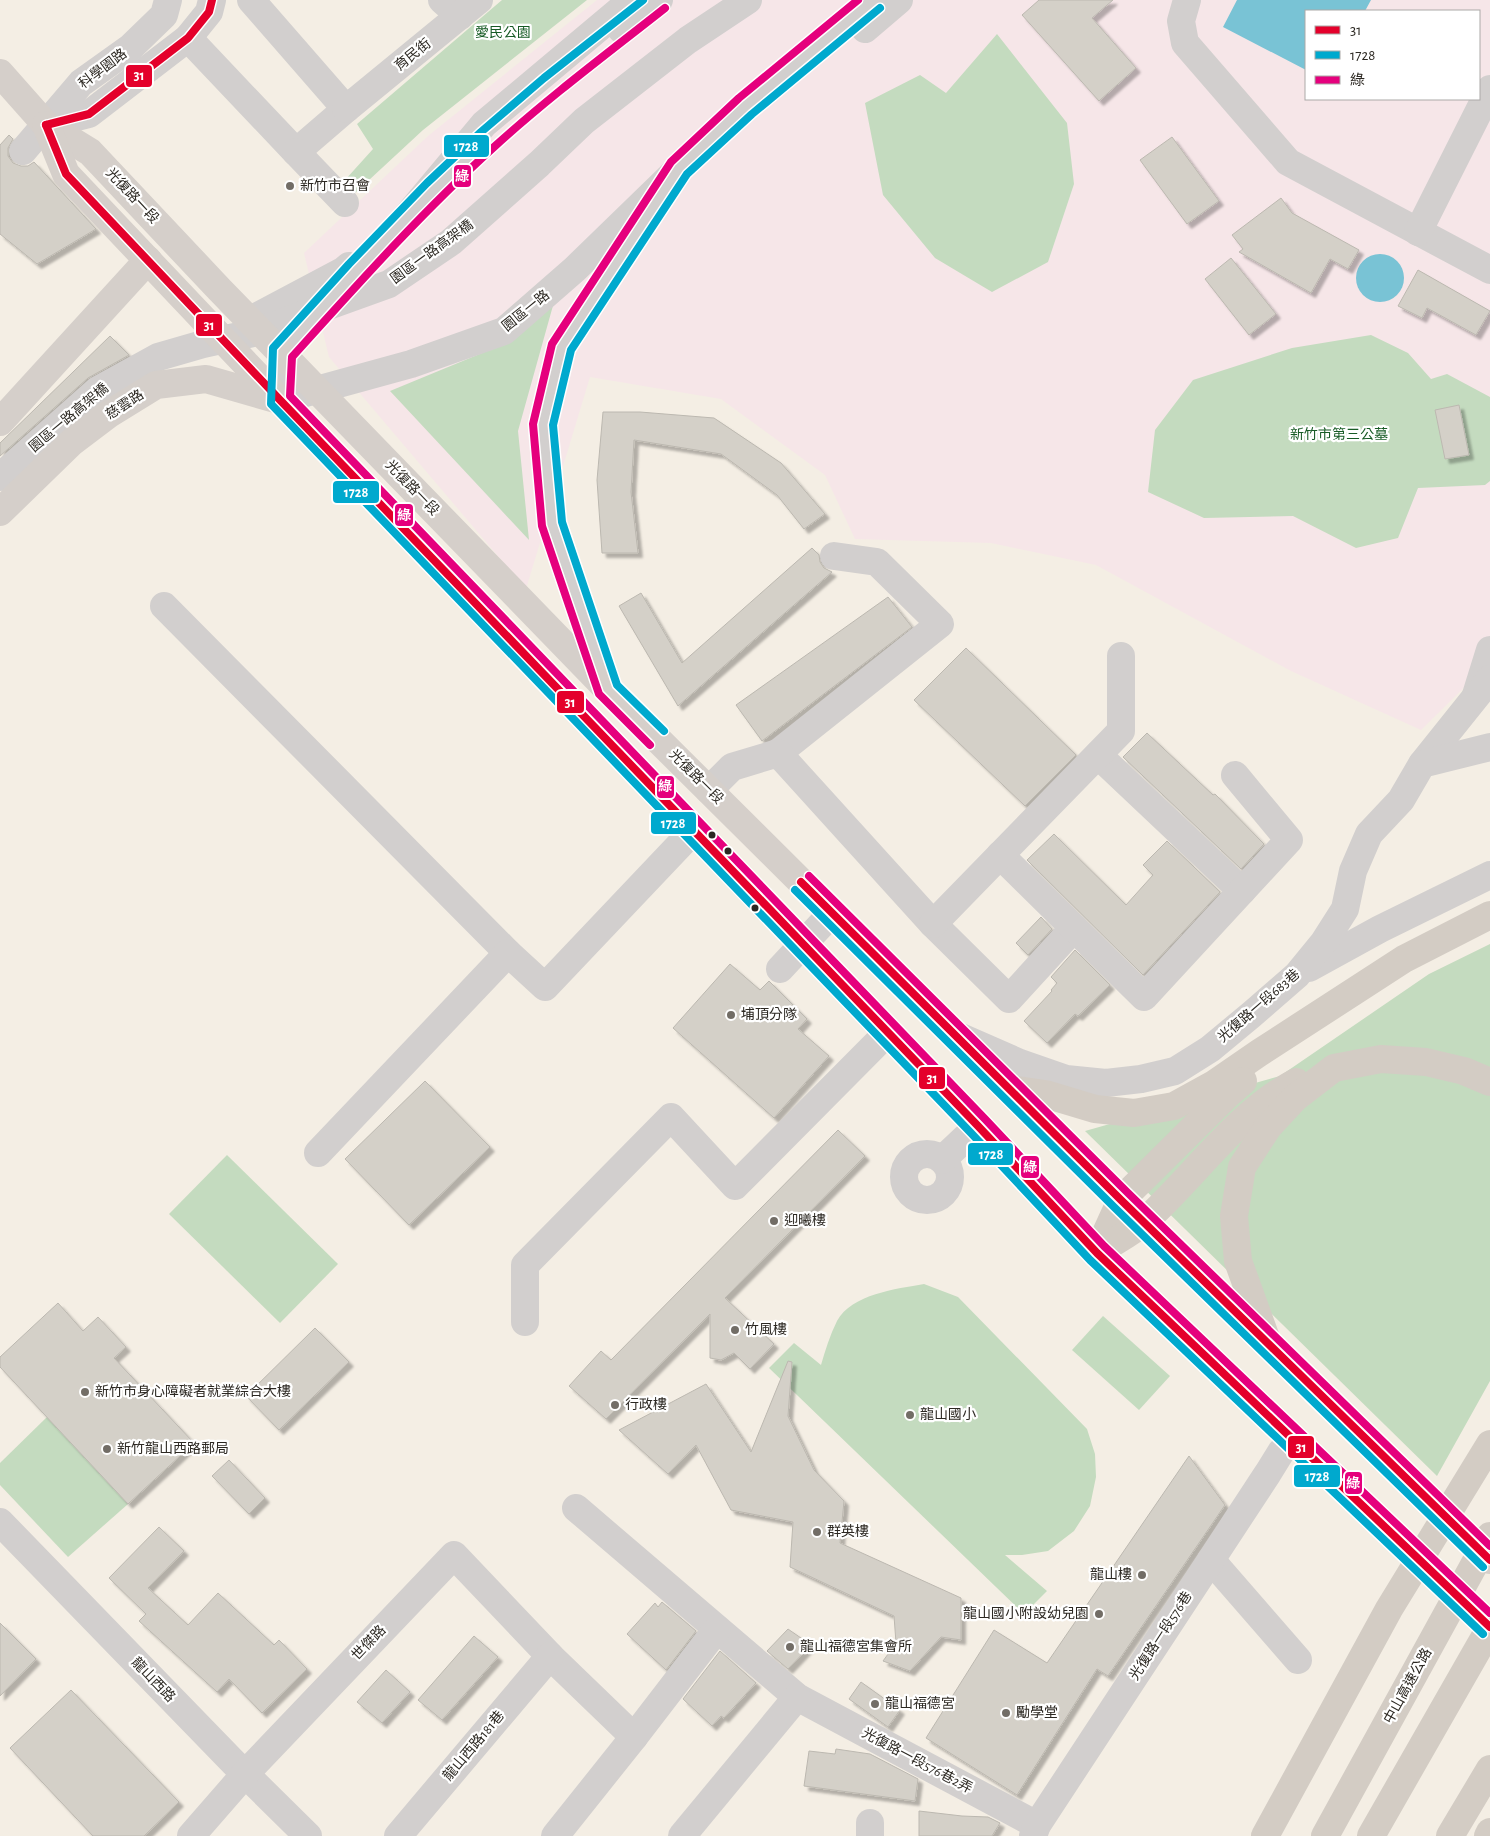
<svg xmlns="http://www.w3.org/2000/svg" width="1490" height="1836" viewBox="0 0 1490 1836" font-family="'Alegreya Sans','Noto Sans TC',sans-serif">
<style>
.industrial{fill:#f6e6e8;fill-rule:evenodd}
.green{fill:#c4dbbf}
.water{fill:#79c3d5}
.building{fill:#d4d0c8;stroke:#bcb8b0;filter:url(#shadow)}
.lines{fill:none;stroke-linecap:round;stroke-linejoin:round}
.minor{stroke:#d2cfce;stroke-width:28}
.major{stroke:#d5cfca;stroke-width:28}
.highway{stroke:#d3ccc4;stroke-width:28}
.bus-1-casing{stroke:#fff;stroke-width:11}
.bus-2-casing{stroke:#fff;stroke-width:11}
.bus-3-casing{stroke:#fff;stroke-width:11}
.bus-1{stroke:#e4002b;stroke-width:8}
.bus-2{stroke:#00a9ce;stroke-width:8}
.bus-3{stroke:#e5007d;stroke-width:8}
.poi-dot{fill:#726d66;stroke:#fff;stroke-width:2}
.bus-dot{fill:#2c2822;stroke:#fff;stroke-width:2}
.labels{text-anchor:middle;dominant-baseline:central;stroke-width:4.5;stroke-linejoin:round;paint-order:stroke}
.park-label{font-size:14px;fill:#175b25;stroke:#fff}
.street-label{font-size:14px;fill:#2c2822;stroke:#fff}
.poi-label{font-size:14px;fill:#2c2822;stroke:#fff;text-anchor:start}
.line-badge{stroke:#fff;stroke-width:2}
.badge-label{font-size:14px;text-anchor:middle;font-weight:bold;fill:#fff}
</style>
<defs>
<filter id="shadow"><feDropShadow dx="4.5" dy="4.5" stdDeviation="1" flood-color="#0004"/></filter>
</defs>
<rect width="100%" height="100%" fill="#f4eee4"/>
<path class="industrial" d="M 597,0 L 1490,0 L 1490,657 L 1482,670 L 1421,730 L 1291,671 L 1096,565 L 991,543 L 855,539 L 825,475 L 721,399 L 590,377 L 526,589 L 329,357 L 304,253 L 428,136 ZM 1306,11 L 1479,11 L 1479,99 L 1306,99 Z"/>
<g class="green">
<path d="M 502,0 L 587,0 L 423,130 L 355,193 L 345,180 L 373,149 L 357,124 Z"/>
<path d="M 997,34 L 1067,123 L 1074,184 L 1048,262 L 992,292 L 935,258 L 883,195 L 865,103 L 920,75 L 946,93 Z"/>
<path d="M 554,302 L 518,431 L 529,540 L 390,391 L 499,346 Z"/>
<path d="M 1371,335 L 1408,353 L 1431,379 L 1447,374 L 1490,397 L 1490,481 L 1485,485 L 1418,488 L 1398,538 L 1356,548 L 1293,516 L 1204,518 L 1148,492 L 1155,430 L 1193,380 L 1292,348 Z"/>
<path d="M 1490,944 L 1490,1381 L 1437,1476 L 1085,1131 L 1280,1076 L 1429,974 Z"/>
<path d="M 227,1155 L 338,1264 L 280,1323 L 169,1214 Z"/>
<path d="M 924,1284 L 958,1297 L 1087,1429 L 1095,1454 L 1096,1477 L 1090,1506 L 1074,1531 L 1048,1551 L 1022,1555 L 1005,1555 L 1047,1591 L 1024,1614 L 769,1368 L 794,1343 L 821,1365 C 825,1351 830,1335 837,1321 C 852,1294 896,1289 924,1284 Z"/>
<path d="M 1103,1316 L 1170,1376 L 1139,1410 L 1072,1350 Z"/>
<path d="M 47,1417 L 128,1504 L 68,1557 L 0,1485 L 0,1463 Z"/>
</g>
<g class="water">
<path d="M 1237,0 L 1371,0 L 1365,11 L 1306,11 L 1306,70 L 1223,27 Z"/>
<circle cx="1380" cy="278" r="24"/>
</g>
<g class="building">
<path d="M 1039,0 L 1113,0 L 1092,18 L 1136,68 L 1099,101 L 1022,15 Z"/>
<path d="M 9,135 L 13,139 L 8,148 L 8,156 L 13,163 L 21,166 L 28,166 L 34,162 L 96,229 L 37,264 L 0,234 L 0,145 Z"/>
<path d="M 1172,137 L 1219,201 L 1187,224 L 1140,160 Z"/>
<path d="M 1281,198 L 1292,213 L 1359,250 L 1348,269 L 1330,259 L 1311,293 L 1239,252 L 1243,249 L 1232,235 Z"/>
<path d="M 1231,258 L 1276,314 L 1249,335 L 1205,279 Z"/>
<path d="M 1418,270 L 1490,311 L 1476,335 L 1427,308 L 1422,318 L 1398,306 Z"/>
<path d="M 110,336 L 129,355 L 88,378 L 0,456 L 0,443 Z"/>
<path d="M 1459,405 L 1469,455 L 1445,459 L 1435,410 Z"/>
<path d="M 603,412 L 640,412 L 714,418 L 781,463 L 825,514 L 804,529 L 777,495 L 721,454 L 634,440 L 631,492 L 638,553 L 602,553 L 597,480 Z"/>
<path d="M 812,548 L 819,555 L 820,562 L 824,568 L 832,572 L 678,706 L 619,606 L 641,593 L 682,663 Z"/>
<path d="M 888,597 L 912,627 L 762,741 L 736,705 Z"/>
<path d="M 966,648 L 1076,755 L 1025,806 L 914,700 Z"/>
<path d="M 1147,733 L 1213,795 L 1215,794 L 1264,844 L 1241,869 L 1123,757 Z"/>
<path d="M 1054,834 L 1126,905 L 1153,875 L 1143,865 L 1167,841 L 1220,892 L 1143,975 L 1027,860 Z"/>
<path d="M 1041,917 L 1052,929 L 1028,955 L 1016,943 Z"/>
<path d="M 1075,950 L 1110,985 L 1078,1016 L 1075,1014 L 1047,1043 L 1024,1021 L 1052,991 L 1051,990 L 1057,983 L 1051,977 Z"/>
<path d="M 730,964 L 760,990 L 769,981 L 807,1019 L 798,1029 L 829,1056 L 774,1118 L 673,1028 Z"/>
<path d="M 425,1081 L 490,1147 L 409,1225 L 345,1159 Z"/>
<path d="M 838,1130 L 865,1156 L 725,1298 L 774,1344 L 750,1369 L 734,1353 L 721,1360 L 710,1358 L 710,1314 L 606,1419 L 569,1386 L 601,1351 L 611,1360 Z"/>
<path d="M 58,1303 L 83,1331 L 98,1317 L 126,1347 L 114,1358 L 194,1443 L 128,1504 L 0,1367 L 0,1357 Z"/>
<path d="M 315,1328 L 349,1362 L 279,1430 L 246,1396 Z"/>
<path d="M 788,1361 L 792,1362 L 788,1416 L 814,1470 L 844,1501 L 840,1543 L 961,1598 L 961,1640 L 941,1637 L 910,1671 L 883,1661 L 896,1643 L 894,1616 L 790,1567 L 793,1522 L 731,1510 L 696,1445 L 668,1474 L 619,1430 L 706,1384 L 751,1452 Z"/>
<path d="M 1189,1456 L 1225,1505 L 1108,1676 L 1097,1669 L 1017,1795 L 926,1738 L 994,1630 L 1047,1663 Z"/>
<path d="M 229,1460 L 265,1498 L 249,1514 L 212,1476 Z"/>
<path d="M 159,1527 L 184,1551 L 148,1588 L 188,1625 L 218,1593 L 274,1645 L 279,1640 L 307,1669 L 262,1713 L 229,1679 L 217,1692 L 139,1621 L 146,1614 L 109,1578 Z"/>
<path d="M 662,1602 L 696,1631 L 666,1670 L 627,1634 L 655,1603 L 658,1607 Z"/>
<path d="M 0,1623 L 36,1659 L 0,1696 Z"/>
<path d="M 788,1629 L 811,1645 L 788,1669 L 767,1651 Z"/>
<path d="M 474,1636 L 498,1657 L 442,1720 L 418,1700 Z"/>
<path d="M 720,1651 L 756,1683 L 724,1718 L 721,1716 L 712,1726 L 683,1699 Z"/>
<path d="M 386,1670 L 410,1692 L 382,1723 L 357,1702 Z"/>
<path d="M 861,1682 L 900,1710 L 888,1727 L 849,1699 Z"/>
<path d="M 71,1690 L 179,1802 L 144,1836 L 93,1836 L 10,1748 Z"/>
<path d="M 836,1749 L 870,1754 L 918,1779 L 915,1801 L 804,1786 L 809,1751 L 835,1754 Z"/>
<path d="M 919,1811 L 962,1816 L 988,1817 L 1000,1823 L 992,1836 L 919,1836 Z"/>
</g>
<g class="lines">
<g class="minor">
<path d="M 442,0 L 460,16"/>
<path d="M 632,0 L 484,124 L 408,215 L 282,353 L 280,400 L 411,364 L 504,331 L 575,269 L 679,168 L 745,106 L 874,0"/>
<path d="M 1187,0 L 1181,21 L 1185,43 L 1288,162 L 1490,270"/>
<path d="M 621,29 L 659,0"/>
<path d="M 865,29 L 899,0"/>
<path d="M 188,38 L 296,152 L 346,109 L 251,0"/>
<path d="M 346,109 L 479,0"/>
<path d="M 46,125 L 89,114 L 188,38 L 209,12 L 212,0"/>
<path d="M 23,151 L 81,83 L 130,48 L 164,15 L 168,0"/>
<path d="M 296,152 L 345,203"/>
<path d="M 1418,232 L 1490,89"/>
<path d="M 256,317 L 343,271 L 349,266"/>
<path d="M 0,477 L 98,390 L 158,357 L 203,344 L 253,333 L 389,284 L 451,242 L 539,164 L 584,121 L 688,40 L 748,0"/>
<path d="M 164,606 L 508,953"/>
<path d="M 608,690 L 552,524 L 543,424 L 562,346 L 651,210"/>
<path d="M 1476,695 L 1490,650"/>
<path d="M 778,753 L 940,624 L 877,562 L 834,556"/>
<path d="M 1098,755 L 1242,891"/>
<path d="M 1422,764 L 1490,679"/>
<path d="M 709,790 L 732,767 L 778,753 L 933,924 L 1009,999 L 1074,928"/>
<path d="M 1000,855 L 1144,997 L 1289,840 L 1235,775"/>
<path d="M 933,924 L 1121,731 L 1121,656"/>
<path d="M 1309,968 L 1380,929 L 1490,875"/>
<path d="M 780,969 L 832,913"/>
<path d="M 954,1034 L 1020,1063 L 1066,1079 L 1106,1083 L 1141,1079 L 1175,1071 L 1210,1049 L 1251,1015 L 1297,975 L 1324,942 L 1345,909 L 1353,871 L 1369,834 L 1401,800 L 1422,764 L 1490,747"/>
<path d="M 318,1153 L 508,953 L 545,987 L 693,831"/>
<circle cx="927" cy="1177" r="23"/>
<path d="M 942,1160 L 978,1126"/>
<path d="M 525,1322 L 525,1265 L 671,1117 L 735,1186 L 887,1033"/>
<path d="M 576,1508 L 797,1697 L 1037,1825"/>
<path d="M 0,1522 L 234,1763 L 308,1836"/>
<path d="M 1211,1560 L 1298,1660"/>
<path d="M 870,1823 L 870,1836"/>
<path d="M 191,1836 L 245,1774 L 454,1555 L 550,1656 L 634,1737"/>
<path d="M 398,1836 L 550,1656"/>
<path d="M 555,1836 L 634,1737 L 717,1629"/>
<path d="M 682,1836 L 797,1697"/>
<path d="M 1033,1836 L 1037,1825 L 1268,1473 L 1281,1452 L 1293,1439"/>
</g>
<g class="major">
<path d="M 0,73 L 46,125 L 90,152 L 219,289 L 608,690 L 1121,1200 L 1490,1560"/>
<path d="M 46,125 L 66,174 L 280,400 L 887,1033 L 978,1126 L 1097,1253 L 1490,1627"/>
<path d="M 0,422 L 148,260"/>
<path d="M 0,512 L 72,442 L 109,414 L 156,385 L 206,379 L 279,400"/>
</g>
<g class="highway">
<path d="M 1010,1089 L 1045,1094 L 1095,1109 L 1134,1113 L 1174,1106 L 1214,1084 L 1259,1053 L 1404,959 L 1490,915"/>
<path d="M 1097,1253 L 1121,1200 L 1227,1095 L 1243,1081"/>
<path d="M 1097,1253 C 1113,1242 1131,1233 1145,1221 C 1196,1175 1235,1115 1296,1082"/>
<path d="M 1267,1341 L 1238,1261 L 1234,1216 L 1242,1167 L 1268,1127 L 1295,1098 L 1334,1068 L 1381,1059 L 1426,1062 L 1464,1071 L 1490,1082"/>
<path d="M 1265,1836 L 1389,1609 L 1490,1444"/>
<path d="M 1325,1836 L 1490,1536"/>
<path d="M 1371,1836 L 1490,1628"/>
<path d="M 1450,1836 L 1490,1769"/>
<path d="M 1488,1836 L 1490,1832"/>
</g>
<g class="bus-1-casing">
<g id="bus-1">
<path d="M 46,125 L 66,174 L 280,400 L 978,1126 L 1097,1253 L 1490,1627"/>
<path d="M 46,125 L 89,114 L 188,38 L 209,12 L 212,0"/>
<path d="M 801,882 L 1121,1200 L 1490,1560"/>
</g>
</g>
<g class="bus-2-casing">
<g id="bus-2">
<path d="M 643,0 L 544,78 L 481,132 L 427,183 L 349,264 L 273,348 L 271,404 L 971,1133 L 1090,1260 L 1483,1634"/>
<path d="M 664,731 L 617,685 L 562,522 L 553,425 L 571,350 L 687,174 L 752,114 L 880,8"/>
<path d="M 795,890 L 1114,1207 L 1483,1567"/>
</g>
</g>
<g class="bus-3-casing">
<g id="bus-3">
<path d="M 665,8 C 608,53 549,97 494,147 C 422,212 357,285 292,357 L 290,396 L 985,1119 L 1104,1246 L 1490,1613"/>
<path d="M 650,745 L 599,694 L 542,526 L 533,424 L 552,344 L 671,162 L 739,98 L 858,0"/>
<path d="M 809,876 L 1128,1193 L 1490,1546"/>
</g>
</g>
<use href="#bus-1" class="bus-1"/>
<use href="#bus-2" class="bus-2"/>
<use href="#bus-3" class="bus-3"/>
</g>
<g class="poi-dot">
<circle cx="290" cy="186" r="5"/>
<circle cx="731" cy="1015" r="5"/>
<circle cx="774" cy="1221" r="5"/>
<circle cx="735" cy="1330" r="5"/>
<circle cx="85" cy="1392" r="5"/>
<circle cx="615" cy="1405" r="5"/>
<circle cx="910" cy="1415" r="5"/>
<circle cx="107" cy="1449" r="5"/>
<circle cx="817" cy="1532" r="5"/>
<circle cx="1142" cy="1575" r="5"/>
<circle cx="1099" cy="1614" r="5"/>
<circle cx="790" cy="1647" r="5"/>
<circle cx="875" cy="1704" r="5"/>
<circle cx="1006" cy="1713" r="5"/>
</g>
<g class="bus-dot">
<circle cx="712" cy="835" r="4.5"/>
<circle cx="728" cy="851" r="4.5"/>
<circle cx="755" cy="908" r="4.5"/>
</g>
<g class="labels">
<g class="park-label">
<text x="503" y="33">愛民公園</text>
<text x="1339" y="435">新竹市第三公墓</text>
</g>
<g class="street-label">
<text transform="translate(413 55) rotate(-39)">育民街</text>
<text transform="translate(103 69) rotate(-37)">科學園路</text>
<text transform="translate(132 196) rotate(47)">光復路一段</text>
<text transform="translate(432 252) rotate(-36)">園區一路高架橋</text>
<text transform="translate(526 311) rotate(-39)">園區一路</text>
<text transform="translate(125 405) rotate(-33)">慈雲路</text>
<text transform="translate(69 418) rotate(-40)">園區一路高架橋</text>
<text transform="translate(412 488) rotate(46)">光復路一段</text>
<text transform="translate(696 777) rotate(45)">光復路一段</text>
<text transform="translate(1259 1006) rotate(-41)">光復路一段683巷</text>
<text transform="translate(1161 1636) rotate(-57)">光復路一段576巷</text>
<text transform="translate(369 1643) rotate(-46)">世傑路</text>
<text transform="translate(153 1680) rotate(46)">龍山西路</text>
<text transform="translate(1408 1686) rotate(-61)">中山高速公路</text>
<text transform="translate(474 1746) rotate(-50)">龍山西路181巷</text>
<text transform="translate(917 1761) rotate(28)">光復路一段576巷2弄</text>
</g>
<g class="poi-label">
<text x="300" y="186">新竹市召會</text>
<text x="741" y="1015">埔頂分隊</text>
<text x="784" y="1221">迎曦樓</text>
<text x="745" y="1330">竹風樓</text>
<text x="95" y="1392">新竹市身心障礙者就業綜合大樓</text>
<text x="625" y="1405">行政樓</text>
<text x="920" y="1415">龍山國小</text>
<text x="117" y="1449">新竹龍山西路郵局</text>
<text x="827" y="1532">群英樓</text>
<text x="1132" y="1575" text-anchor="end">龍山樓</text>
<text x="1089" y="1614" text-anchor="end">龍山國小附設幼兒園</text>
<text x="800" y="1647">龍山福德宮集會所</text>
<text x="885" y="1704">龍山福德宮</text>
<text x="1016" y="1713">勵學堂</text>
</g>
</g>
<g class="line-badge">
<rect x="125" y="64" width="28" height="24" rx="5" fill="#e4002b"/>
<rect x="443" y="134" width="47" height="24" rx="5" fill="#00a9ce"/>
<rect x="453" y="164" width="19" height="24" rx="5" fill="#e5007d"/>
<rect x="195" y="313" width="28" height="24" rx="5" fill="#e4002b"/>
<rect x="332" y="480" width="48" height="24" rx="5" fill="#00a9ce"/>
<rect x="394" y="503" width="20" height="24" rx="5" fill="#e5007d"/>
<rect x="556" y="690" width="29" height="24" rx="5" fill="#e4002b"/>
<rect x="656" y="775" width="19" height="24" rx="5" fill="#e5007d"/>
<rect x="650" y="811" width="47" height="24" rx="5" fill="#00a9ce"/>
<rect x="918" y="1066" width="28" height="24" rx="5" fill="#e4002b"/>
<rect x="967" y="1142" width="47" height="24" rx="5" fill="#00a9ce"/>
<rect x="1020" y="1155" width="20" height="24" rx="5" fill="#e5007d"/>
<rect x="1287" y="1435" width="28" height="24" rx="5" fill="#e4002b"/>
<rect x="1293" y="1464" width="48" height="24" rx="5" fill="#00a9ce"/>
<rect x="1344" y="1471" width="19" height="24" rx="5" fill="#e5007d"/>
</g>
<g class="badge-label">
<text x="139" y="80">31</text>
<text x="466" y="151">1728</text>
<text x="462" y="181">綠</text>
<text x="209" y="330">31</text>
<text x="356" y="497">1728</text>
<text x="404" y="520">綠</text>
<text x="570" y="707">31</text>
<text x="665" y="791">綠</text>
<text x="673" y="828">1728</text>
<text x="932" y="1083">31</text>
<text x="991" y="1159">1728</text>
<text x="1030" y="1172">綠</text>
<text x="1301" y="1452">31</text>
<text x="1317" y="1481">1728</text>
<text x="1353" y="1488">綠</text>
</g>
<rect x="1305" y="10" width="175" height="90" fill="#ffffff" stroke="#aba9a7"/>
<rect x="1315" y="26" width="25" height="8" fill="#e4002b" stroke="#aba9a7"/>
<text x="1350" y="35" font-size="15" fill="#2c2822">31</text>
<rect x="1315" y="51" width="25" height="8" fill="#00a9ce" stroke="#aba9a7"/>
<text x="1350" y="60" font-size="15" fill="#2c2822">1728</text>
<rect x="1315" y="76" width="25" height="8" fill="#e5007d" stroke="#aba9a7"/>
<text x="1350" y="85" font-size="15" fill="#2c2822">綠</text>
</svg>
